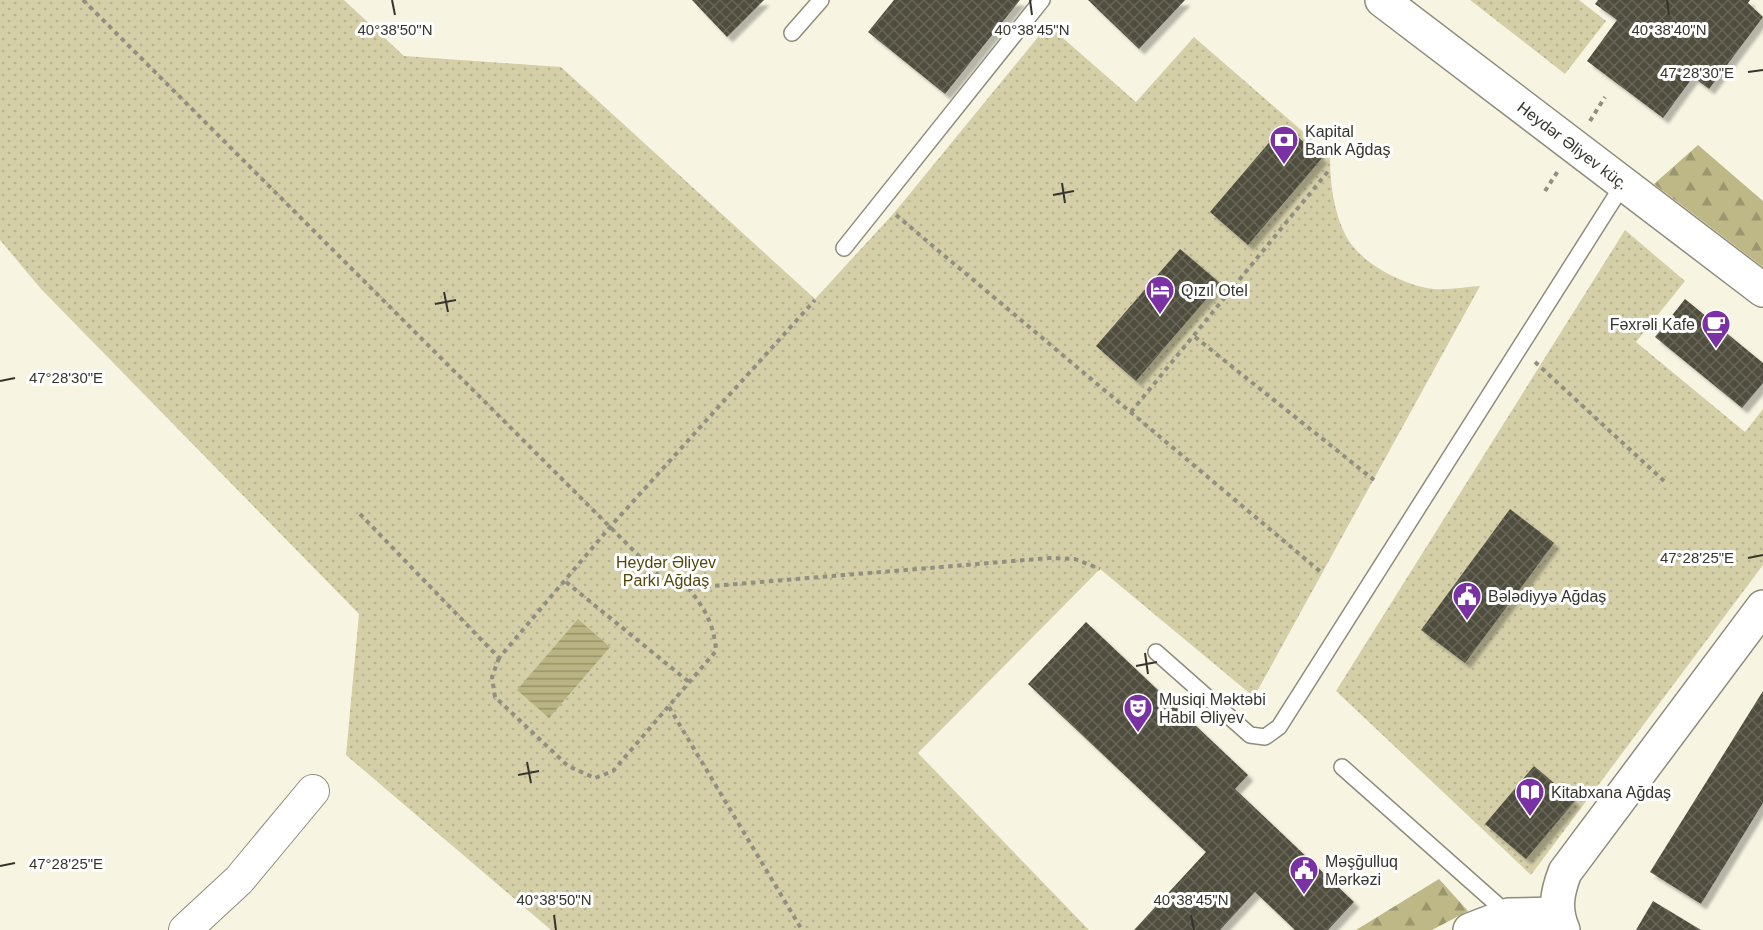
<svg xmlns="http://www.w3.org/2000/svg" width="1763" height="930" viewBox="0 0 1763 930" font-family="Arial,sans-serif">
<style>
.forest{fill:url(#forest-firs)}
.park{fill:url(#park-dots)}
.water{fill:url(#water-rules)}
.building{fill:url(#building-cross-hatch);filter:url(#shadow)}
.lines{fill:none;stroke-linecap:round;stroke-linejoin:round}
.service-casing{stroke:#8f8c7b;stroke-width:18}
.minor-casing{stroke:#8f8c7b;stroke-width:34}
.tertiary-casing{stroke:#8f8c7b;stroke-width:36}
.secondary-casing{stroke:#8f8c7b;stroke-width:36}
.path{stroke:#908f82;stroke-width:4;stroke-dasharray:4.5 4.5;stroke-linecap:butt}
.service{stroke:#fff;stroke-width:15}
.minor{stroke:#fff;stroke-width:32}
.tertiary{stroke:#fff;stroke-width:33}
.secondary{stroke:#fff;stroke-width:33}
.ticks{fill:none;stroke:#36352d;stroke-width:2}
.labels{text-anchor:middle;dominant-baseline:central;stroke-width:6;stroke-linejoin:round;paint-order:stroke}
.poi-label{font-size:16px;fill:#36352d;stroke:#fff;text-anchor:start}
.street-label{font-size:16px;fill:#36352d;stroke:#fff}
.park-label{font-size:16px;fill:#504709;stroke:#fff}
.ticks-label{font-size:15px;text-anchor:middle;fill:#36352d;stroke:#fff;stroke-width:6;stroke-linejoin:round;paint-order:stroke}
</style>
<defs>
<pattern id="forest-firs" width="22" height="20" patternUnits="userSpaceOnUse" patternTransform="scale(1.5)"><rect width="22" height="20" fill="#beb786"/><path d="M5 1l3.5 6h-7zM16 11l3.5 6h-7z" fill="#9b966e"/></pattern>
<pattern id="park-dots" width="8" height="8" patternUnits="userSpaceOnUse" patternTransform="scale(1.5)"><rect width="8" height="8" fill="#d5cfa8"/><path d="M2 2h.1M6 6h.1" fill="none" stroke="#b7b291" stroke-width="1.8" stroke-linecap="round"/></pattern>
<pattern id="water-rules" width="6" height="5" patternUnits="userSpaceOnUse" patternTransform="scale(1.5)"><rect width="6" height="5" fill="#bab382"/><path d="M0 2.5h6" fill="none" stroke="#98926b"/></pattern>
<pattern id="building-cross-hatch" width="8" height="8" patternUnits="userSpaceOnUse" patternTransform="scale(1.5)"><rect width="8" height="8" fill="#504e3e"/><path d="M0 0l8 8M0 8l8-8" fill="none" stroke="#676558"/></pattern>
<filter id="shadow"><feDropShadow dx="5.5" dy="5.5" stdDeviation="1.5" flood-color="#0004"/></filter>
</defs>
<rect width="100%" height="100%" fill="#f7f5e2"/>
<g class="forest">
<path d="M 1698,145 L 1763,201 L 1763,267 L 1654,184 Z"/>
<path d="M 1439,879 L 1468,911 L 1432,930 L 1356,930 Z"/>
</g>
<g class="park">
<path d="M 0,0 L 344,0 L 404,56 L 561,67 L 815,299 L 894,213 L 1048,25 L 1136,102 L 1194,37 L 1330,155 C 1330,182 1333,211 1346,236 C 1360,263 1404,286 1434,289 C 1449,290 1465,287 1480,286 L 1254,697 L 1100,569 L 918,753 L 1089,930 L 551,930 L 346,755 L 359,614 L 41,289 L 0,240 Z"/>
<path d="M 1470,0 L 1579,0 L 1606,21 L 1565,74 Z"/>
<path d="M 1625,230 L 1685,281 L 1636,342 L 1745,432 L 1763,409 L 1763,565 L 1531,875 L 1336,691 Z"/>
</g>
<path class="water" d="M 578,619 L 610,647 L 549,718 L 517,690 Z"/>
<g class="building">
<path d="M 692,0 L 764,0 L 727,37 Z"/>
<path d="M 894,0 L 1020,0 L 945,94 L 868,32 Z"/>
<path d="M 1088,0 L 1185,0 L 1139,49 Z"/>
<path d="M 1598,0 L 1750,0 L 1748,3 L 1763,17 L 1709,89 L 1693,77 L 1663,118 L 1587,61 L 1617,20 L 1595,4 Z"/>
<path d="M 1284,125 L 1322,158 L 1248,245 L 1210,212 Z"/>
<path d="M 1180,249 L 1220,283 L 1136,381 L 1096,346 Z"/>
<path d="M 1685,299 L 1763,363 L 1763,383 L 1742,408 L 1655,337 Z"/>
<path d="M 1510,509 L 1554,543 L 1465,663 L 1421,630 Z"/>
<path d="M 1086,622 L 1248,775 L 1235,789 L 1354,902 L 1328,930 L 1295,930 L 1255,892 L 1220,930 L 1134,930 L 1206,852 L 1028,684 Z"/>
<path d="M 1763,691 L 1763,803 L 1701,904 L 1650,872 Z"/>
<path d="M 1534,766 L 1575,801 L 1526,859 L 1485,824 Z"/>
<path d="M 1653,901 L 1701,930 L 1636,930 Z"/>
</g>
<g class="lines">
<g class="service-casing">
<g id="service">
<path d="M 792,33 L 821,0"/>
<path d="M 844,248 L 1042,0"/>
<path d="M 1156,652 L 1250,735 L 1265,737 L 1279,727 L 1624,183"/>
<path d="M 1342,767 L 1509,915"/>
</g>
</g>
<g class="minor-casing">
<path id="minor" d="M 185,930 L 239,880 L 313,791"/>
</g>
<g class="tertiary-casing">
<path id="tertiary" d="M 1470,930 L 1509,915 L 1556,914"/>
</g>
<g class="secondary-casing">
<g id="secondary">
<path id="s1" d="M 1382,0 L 1763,290"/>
<path d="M 1563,930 C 1554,909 1557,893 1565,872 L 1763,607"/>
</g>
</g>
<g class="path">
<path d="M 83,0 L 658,575 L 688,588 L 1050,558 L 1075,559 L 1100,569"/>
<path d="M 1590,121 L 1605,97"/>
<path d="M 1545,191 L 1558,171"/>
<path d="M 896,215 L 1322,573"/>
<path d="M 1195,337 L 1374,480"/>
<path d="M 1535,362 L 1664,481"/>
<path d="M 1131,412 L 1330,169"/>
<path d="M 360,514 L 499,658 L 610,527 L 815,300"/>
<path d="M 566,582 L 689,682"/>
<path d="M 499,658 L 492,677 L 495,697 L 568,766 L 595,778 L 613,771 L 716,651 C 714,624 705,609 689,589"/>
<path d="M 669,707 L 802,930"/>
</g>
<use href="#service" class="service"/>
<use href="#minor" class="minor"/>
<use href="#tertiary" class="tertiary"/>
<use href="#secondary" class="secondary"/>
</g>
<path class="ticks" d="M 392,0 L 395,15M 1030,0 L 1032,15M 1667,0 L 1669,15M 1748,72 L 1763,70M 1062,183 L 1065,203M 1053,195 L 1074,191M 444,292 L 448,312M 435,304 L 456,300M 0,381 L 15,378M 1748,558 L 1763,555M 1145,653 L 1148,674M 1136,666 L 1157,662M 527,762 L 531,783M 518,775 L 539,771M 0,866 L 15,863M 554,915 L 556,930M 1191,915 L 1194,930"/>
<defs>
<g id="bank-pin" transform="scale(1.5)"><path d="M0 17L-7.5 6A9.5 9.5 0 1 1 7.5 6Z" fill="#7a31a4" stroke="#fff"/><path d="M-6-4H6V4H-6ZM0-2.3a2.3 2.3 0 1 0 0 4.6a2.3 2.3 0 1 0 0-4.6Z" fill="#fff"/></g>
<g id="hotel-pin" transform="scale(1.5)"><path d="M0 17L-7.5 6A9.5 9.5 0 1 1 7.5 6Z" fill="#7a31a4" stroke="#fff"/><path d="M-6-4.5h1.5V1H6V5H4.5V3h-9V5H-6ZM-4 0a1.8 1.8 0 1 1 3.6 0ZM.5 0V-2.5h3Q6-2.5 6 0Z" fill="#fff"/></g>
<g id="cafe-pin" transform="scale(1.5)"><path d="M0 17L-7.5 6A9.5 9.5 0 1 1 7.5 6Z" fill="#7a31a4" stroke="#fff"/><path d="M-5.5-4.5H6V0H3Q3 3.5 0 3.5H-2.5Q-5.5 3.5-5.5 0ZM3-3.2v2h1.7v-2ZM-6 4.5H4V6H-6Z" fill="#fff"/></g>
<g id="civic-pin" transform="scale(1.5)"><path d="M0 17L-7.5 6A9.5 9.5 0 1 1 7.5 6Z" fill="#7a31a4" stroke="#fff"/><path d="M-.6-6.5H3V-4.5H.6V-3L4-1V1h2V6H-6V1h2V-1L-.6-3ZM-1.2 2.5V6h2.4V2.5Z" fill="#fff"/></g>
<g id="theatre-pin" transform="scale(1.5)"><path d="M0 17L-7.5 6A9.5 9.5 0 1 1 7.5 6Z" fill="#7a31a4" stroke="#fff"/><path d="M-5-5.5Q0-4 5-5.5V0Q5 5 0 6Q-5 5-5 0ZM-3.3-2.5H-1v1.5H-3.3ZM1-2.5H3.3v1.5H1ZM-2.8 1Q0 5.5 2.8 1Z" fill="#fff"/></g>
<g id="library-pin" transform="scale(1.5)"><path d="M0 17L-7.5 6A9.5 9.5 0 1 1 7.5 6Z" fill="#7a31a4" stroke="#fff"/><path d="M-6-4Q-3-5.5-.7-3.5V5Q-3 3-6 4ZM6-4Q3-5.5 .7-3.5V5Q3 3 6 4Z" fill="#fff"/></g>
</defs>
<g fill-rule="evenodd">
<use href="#bank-pin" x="1284" y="140"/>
<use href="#hotel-pin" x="1160" y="290"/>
<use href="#cafe-pin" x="1716" y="324"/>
<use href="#civic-pin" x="1467" y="596"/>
<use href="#theatre-pin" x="1138" y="708"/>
<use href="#library-pin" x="1530" y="792"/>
<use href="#civic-pin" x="1304" y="870"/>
</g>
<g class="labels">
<g class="poi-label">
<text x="1305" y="131">Kapital<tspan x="1305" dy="18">Bank Ağdaş</tspan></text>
<text x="1181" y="290">Qızıl Otel</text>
<text x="1695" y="324" text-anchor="end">Fəxrəli Kafe</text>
<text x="1488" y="596">Bələdiyyə Ağdaş</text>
<text x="1159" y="699">Musiqi Məktəbi<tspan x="1159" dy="18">Habil Əliyev</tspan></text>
<text x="1551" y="792">Kitabxana Ağdaş</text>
<text x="1325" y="861">Məşğulluq<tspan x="1325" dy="18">Mərkəzi</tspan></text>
</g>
<g class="street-label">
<text stroke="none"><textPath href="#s1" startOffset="240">Heydər Əliyev küç.</textPath></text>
</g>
<g class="park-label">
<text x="666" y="562">Heydər Əliyev<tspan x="666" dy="18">Parkı Ağdaş</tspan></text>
</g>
</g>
<g class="ticks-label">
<text x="395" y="35">40°38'50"N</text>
<text x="1032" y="35">40°38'45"N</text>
<text x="1669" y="35">40°38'40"N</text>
<text x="1697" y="78">47°28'30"E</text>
<text x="66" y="383">47°28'30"E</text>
<text x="1697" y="563">47°28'25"E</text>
<text x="66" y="869">47°28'25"E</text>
<text x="554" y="905">40°38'50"N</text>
<text x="1191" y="905">40°38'45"N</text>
</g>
</svg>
